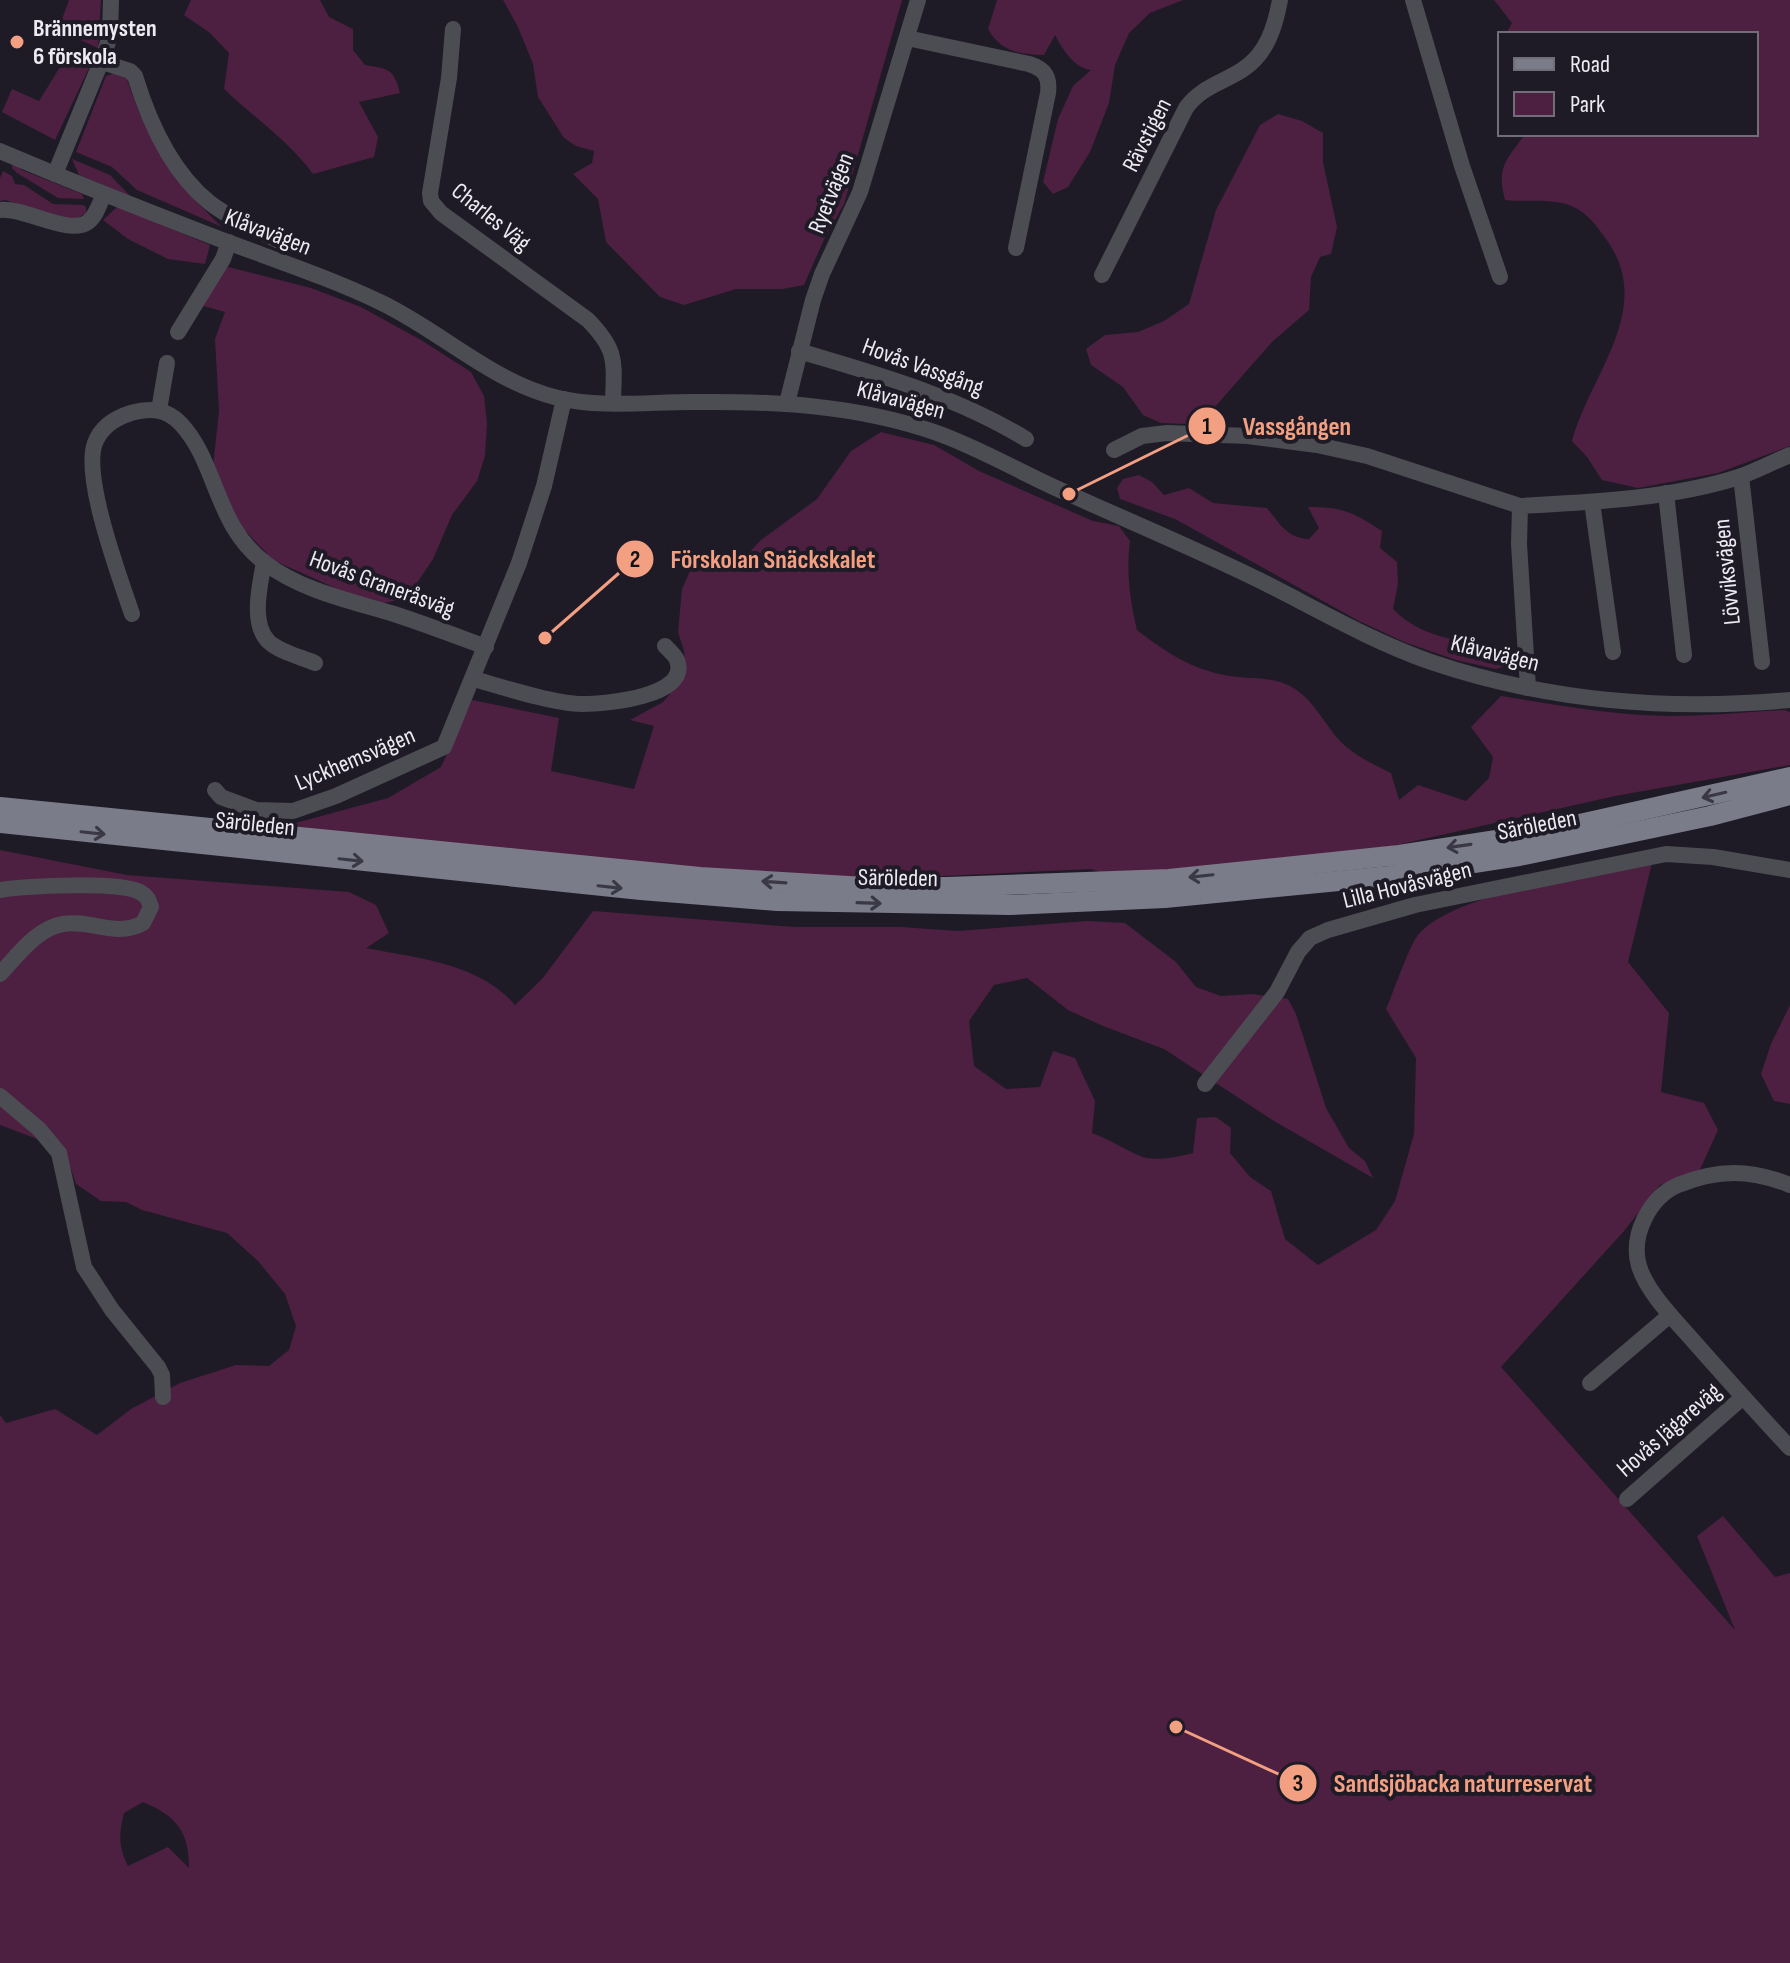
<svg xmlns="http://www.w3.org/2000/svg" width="1790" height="1963" viewBox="0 0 1790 1963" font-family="'Sofia Sans Condensed',sans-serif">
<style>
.green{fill:#4d1f41;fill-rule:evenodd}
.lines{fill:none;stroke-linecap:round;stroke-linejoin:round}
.minor{stroke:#4c4d53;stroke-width:16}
.major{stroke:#7a7c89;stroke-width:20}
.oneway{stroke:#3a3844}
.poi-dot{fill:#f3a082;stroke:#1e1b27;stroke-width:3}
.labels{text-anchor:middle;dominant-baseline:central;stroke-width:8;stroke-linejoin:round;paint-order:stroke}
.poi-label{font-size:24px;font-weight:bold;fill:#edeaf3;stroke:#1e1b27;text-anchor:start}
.street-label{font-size:24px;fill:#edeaf3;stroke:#1e1b27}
.leader{fill:none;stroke:#f3a082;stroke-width:3}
.callout-dot{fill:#f3a082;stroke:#1e1b27;stroke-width:3}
.mark-label{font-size:24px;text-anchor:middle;font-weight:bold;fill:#111}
.callout-label{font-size:26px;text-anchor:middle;font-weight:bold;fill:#f3a082;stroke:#1e1b27;stroke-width:8;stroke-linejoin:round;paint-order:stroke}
</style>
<rect width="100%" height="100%" fill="#1e1b27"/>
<g class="green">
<path d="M 69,0 L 101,0 L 98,48 L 58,30 Z"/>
<path d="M 191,0 L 320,0 L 329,17 L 353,29 L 353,50 L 365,65 C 388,69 394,68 400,93 L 359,102 L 378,137 L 374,157 L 313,174 C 289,141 253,117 224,89 L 229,53 L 210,33 L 184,15 Z"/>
<path d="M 503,0 L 902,0 L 844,204 L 826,235 L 804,285 L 782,289 L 736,289 L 684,305 L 660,297 L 606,242 L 598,199 L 573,174 L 592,163 L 594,151 L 576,146 L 564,138 L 538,97 L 533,64 L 518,27 Z"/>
<path d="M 997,0 L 1183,0 L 1150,13 L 1129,33 L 1115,65 L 1109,103 L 1090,152 L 1068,187 L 1053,194 L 1043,182 L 1058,119 L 1073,86 L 1091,70 C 1074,68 1063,50 1055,35 L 1044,55 C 1019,54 1001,52 988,29 Z"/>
<path d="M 1494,0 L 1790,0 L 1790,446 L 1718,473 L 1638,488 L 1602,480 L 1587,457 L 1572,441 C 1590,373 1659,306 1603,235 C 1593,221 1583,209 1566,204 C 1546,199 1525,202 1505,200 C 1496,166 1507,160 1525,134 L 1756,134 L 1756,34 L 1506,34 L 1512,23 Z"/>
<path d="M 65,59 L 89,68 L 55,140 L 2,112 L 12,89 L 39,101 Z"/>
<path d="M 115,73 L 127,79 C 147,142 174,181 222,227 L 137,190 L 112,167 L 76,152 L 106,76 Z"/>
<path d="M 1278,114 L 1302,121 L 1323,133 L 1323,162 L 1337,227 L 1331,254 L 1320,257 L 1311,277 L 1309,310 L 1272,342 L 1214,408 L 1187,424 L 1161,423 L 1143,415 L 1123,387 L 1091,365 L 1086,349 L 1105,335 L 1138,332 L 1164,321 L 1189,304 L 1216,210 L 1260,125 Z"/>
<path d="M 72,159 L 110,175 L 131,197 L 79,175 Z"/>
<path d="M 12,161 L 22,170 L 82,194 L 84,199 L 58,198 L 17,173 L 12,168 Z"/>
<path d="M 3,171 L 12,176 L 15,184 L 24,185 L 53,204 L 83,205 L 86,207 L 86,213 L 73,221 L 5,200 L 0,201 L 0,178 Z"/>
<path d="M 118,206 L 210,245 L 205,264 L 168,259 L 128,239 L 103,220 Z"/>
<path d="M 228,267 L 311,288 L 361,307 L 421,340 L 471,372 L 484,396 L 487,423 L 485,456 L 477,481 L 452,515 L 433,559 L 415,586 L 399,600 L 373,605 L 273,560 L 235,520 L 212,476 L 219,411 L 215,339 L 225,312 L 200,305 L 213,280 Z"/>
<path d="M 881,432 L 934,445 L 979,471 L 1093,521 L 1119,526 L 1130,541 C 1126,571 1130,601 1137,630 C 1166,652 1187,667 1224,675 C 1248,680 1274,675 1295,689 C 1313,700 1325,724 1339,740 C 1353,755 1373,764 1391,773 L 1399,800 L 1418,785 L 1466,801 L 1489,778 L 1493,757 L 1471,727 L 1501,696 C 1556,705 1611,715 1667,716 C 1706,716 1745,712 1784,710 L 1790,712 L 1790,765 L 1615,796 L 1370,851 L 1110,876 L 1091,869 L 880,879 L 561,861 L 288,825 L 388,798 L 441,767 L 472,700 L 559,718 L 551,771 L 634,789 L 654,726 L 630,720 L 663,702 L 686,675 L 684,651 L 678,632 L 682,589 L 694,562 L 710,556 L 738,564 L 761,540 L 817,499 L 851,451 Z"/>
<path d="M 1139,475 L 1152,482 L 1164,495 L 1189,488 L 1213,503 L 1267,508 C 1279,523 1288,539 1309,539 L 1319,528 L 1308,507 C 1343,507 1353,512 1382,531 L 1380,548 L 1397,562 L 1398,584 L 1393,609 C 1424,641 1465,640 1506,649 L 1513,659 L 1507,666 L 1496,669 L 1456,660 L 1404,642 L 1359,621 L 1175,519 L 1120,499 L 1117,488 L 1123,479 Z"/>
<path d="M 0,850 L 127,875 L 349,892 L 376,905 L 389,933 L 366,948 C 417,958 479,963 515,1005 L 542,979 L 593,911 L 794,927 L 901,927 L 958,931 L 1087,921 L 1125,923 L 1176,962 L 1196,987 L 1221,996 L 1252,994 L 1288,999 L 1296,1014 L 1326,1108 L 1349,1148 L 1365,1161 L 1373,1178 L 1274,1121 L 1164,1049 L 1103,1026 L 1068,1010 L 1027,978 L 994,985 L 969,1021 L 974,1066 L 1006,1089 L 1040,1087 L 1053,1051 L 1075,1058 L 1095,1101 L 1092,1133 C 1109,1139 1124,1149 1140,1156 C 1155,1162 1177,1157 1193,1153 L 1197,1118 L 1216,1117 L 1231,1128 L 1230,1153 L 1250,1177 L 1271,1191 L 1285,1239 L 1318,1265 L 1376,1230 L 1395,1201 L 1414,1134 L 1416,1058 L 1386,1009 C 1393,993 1409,946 1418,935 C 1456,891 1594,875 1652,863 L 1628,962 L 1669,1013 L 1661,1092 L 1704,1103 L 1718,1130 L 1698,1174 L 1660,1185 L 1624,1231 L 1501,1367 L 1735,1630 L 1697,1536 L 1723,1516 L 1775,1577 L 1790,1573 L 1790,1963 L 0,1963 L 0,1415 L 6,1423 L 55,1409 L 97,1435 L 131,1409 L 180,1383 L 236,1365 L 269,1366 L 289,1350 L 296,1326 L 285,1294 L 258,1261 L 227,1233 L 142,1210 L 126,1202 L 101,1201 L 76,1184 L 64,1149 L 0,1125 ZM 143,1802 C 176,1816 189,1831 189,1868 L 168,1847 L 128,1866 C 118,1846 119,1833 124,1813 Z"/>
<path d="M 1790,1005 L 1790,1104 L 1774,1101 L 1761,1074 L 1771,1044 Z"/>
</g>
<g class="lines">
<g class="minor">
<path d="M 1413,0 L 1462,166 L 1500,277"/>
<path d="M 453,29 L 449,78 L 430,193 L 431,201 L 441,213 L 588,320 C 618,351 614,361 613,402"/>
<path d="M 907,38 L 1029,64 C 1045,69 1050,77 1048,93 L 1016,248"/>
<path d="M 102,62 L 130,71 L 135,76 C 149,122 171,172 210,203 C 231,219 257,230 281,242"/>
<path d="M 0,151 C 73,182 147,211 222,240 C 275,260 330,278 382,303 C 442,332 492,382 558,398 C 600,408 648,402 691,402 C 775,401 857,405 937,433 C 982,449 1023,474 1067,493 C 1131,522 1196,549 1259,580 C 1315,608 1371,641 1431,662 C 1546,701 1670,711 1790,700"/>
<path d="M 55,174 L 105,52 L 110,35 L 111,0"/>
<path d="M 0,210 C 24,207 69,236 88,222 C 96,216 100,203 104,194"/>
<path d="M 1102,275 L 1186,108 C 1201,87 1222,83 1242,70 C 1267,54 1275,27 1280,0"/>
<path d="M 178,332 L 223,259 L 229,242"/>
<path d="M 799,351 C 877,374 956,396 1026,439"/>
<path d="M 787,403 L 813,300 L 822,274 L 860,192 L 918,0"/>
<path d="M 159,410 L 167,363"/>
<path d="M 1114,450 L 1142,436 L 1167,433 L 1248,436 L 1317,445 L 1367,456 L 1520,506"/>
<path d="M 1741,476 L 1762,662"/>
<path d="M 1666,493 L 1684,655"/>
<path d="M 1592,502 L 1613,652"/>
<path d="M 264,562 C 260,585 250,624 269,642 C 280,652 301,657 315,663"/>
<path d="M 132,614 C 120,578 82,477 95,443 C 101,427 115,418 131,413 C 150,408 166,408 181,424 C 218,464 214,524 265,563 C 302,591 351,601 394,614 C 425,624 456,636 486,647"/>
<path d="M 474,679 C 502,687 555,704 582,704 C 604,704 691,697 677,660 C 675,655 669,650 665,646"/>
<path d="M 1528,688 L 1519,544 L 1520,506 C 1593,502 1669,499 1739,477 C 1756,471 1773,462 1790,455"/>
<path d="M 215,790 L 221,797 L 256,810 L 293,811 L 336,796 L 444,747 L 519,563 L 544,486 L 564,399"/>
<path d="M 0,890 C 27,886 117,881 140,892 C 147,896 149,900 151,907 L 143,923 C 116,938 91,919 63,924 C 37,928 17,956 0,974"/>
<path d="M 1205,1084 L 1277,992 L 1298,952 L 1310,938 L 1328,930 L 1415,905 L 1666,854 L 1713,857 L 1790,870"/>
<path d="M 0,1096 L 39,1129 L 59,1153 L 84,1267 L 112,1310 L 158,1367 L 162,1375 L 163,1397"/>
<path d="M 1790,1185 C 1750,1169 1718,1169 1678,1185 C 1650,1197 1630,1235 1639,1266 C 1647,1293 1678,1323 1696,1344 C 1727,1379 1758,1414 1790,1448"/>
<path d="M 1590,1383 L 1670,1315"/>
<path d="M 1627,1499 L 1743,1397"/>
</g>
<g class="major">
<path d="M 0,807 L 700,877 L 865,887 L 947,887 L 1169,879 L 1399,855 L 1535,834 L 1790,777"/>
<path d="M 0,823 L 641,890 L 777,901 L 1010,905 L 1165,898 L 1390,876 L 1519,856 L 1710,816 L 1790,795"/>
</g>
</g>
<defs><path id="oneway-shaft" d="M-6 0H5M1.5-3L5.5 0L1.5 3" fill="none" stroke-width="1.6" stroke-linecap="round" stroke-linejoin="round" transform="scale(2)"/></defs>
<g class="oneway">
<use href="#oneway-shaft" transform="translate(1714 795) rotate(167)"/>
<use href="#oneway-shaft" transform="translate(93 833) rotate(6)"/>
<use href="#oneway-shaft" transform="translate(1459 846) rotate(172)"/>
<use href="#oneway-shaft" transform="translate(351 860) rotate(6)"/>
<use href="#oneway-shaft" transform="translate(1201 876) rotate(174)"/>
<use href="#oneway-shaft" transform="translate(774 882) rotate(-176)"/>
<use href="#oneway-shaft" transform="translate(610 887) rotate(6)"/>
<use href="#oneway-shaft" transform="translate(869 903) rotate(2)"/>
</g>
<circle class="poi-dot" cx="17" cy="42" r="8"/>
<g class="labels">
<g class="poi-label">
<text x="33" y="28">Brännemysten<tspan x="33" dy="28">6 förskola</tspan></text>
</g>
<g class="street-label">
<text transform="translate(1147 135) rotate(-63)">Rävstigen</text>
<text transform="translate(831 193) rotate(-68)">Ryetvägen</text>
<text transform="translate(491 217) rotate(39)">Charles Väg</text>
<text transform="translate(268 232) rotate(21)">Klåvavägen</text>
<text transform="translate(923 367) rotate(20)">Hovås Vassgång</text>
<text transform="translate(901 400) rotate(15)">Klåvavägen</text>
<text transform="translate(1727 572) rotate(-96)">Lövviksvägen</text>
<text transform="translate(382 584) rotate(20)">Hovås Graneråsväg</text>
<text transform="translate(1495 653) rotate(14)">Klåvavägen</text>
<text transform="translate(355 759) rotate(-23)">Lyckhemsvägen</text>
<text transform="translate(255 824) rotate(6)">Säröleden</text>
<text transform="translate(1537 825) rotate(-11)">Säröleden</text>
<text transform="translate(898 878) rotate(1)">Säröleden</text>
<text transform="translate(1407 885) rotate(-14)">Lilla Hovåsvägen</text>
<text transform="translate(1669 1430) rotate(-41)">Hovås Jägareväg</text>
</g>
</g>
<path class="leader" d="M1069 494L1207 426M545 638L635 559M1176 1727L1298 1783"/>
<g class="callout-dot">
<circle cx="1069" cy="494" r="8"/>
<circle cx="545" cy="638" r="8"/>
<circle cx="1176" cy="1727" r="8"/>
<circle cx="1207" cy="426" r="20"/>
<circle cx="635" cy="559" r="20"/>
<circle cx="1298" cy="1783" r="20"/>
</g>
<g class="mark-label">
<text x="1207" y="434">1</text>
<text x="635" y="567">2</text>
<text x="1298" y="1791">3</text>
</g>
<g class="callout-label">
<text x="1297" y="435">Vassgången</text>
<text x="773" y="568">Förskolan Snäckskalet</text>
<text x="1463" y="1792">Sandsjöbacka naturreservat</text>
</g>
<rect x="1498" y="32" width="260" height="104" fill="#1e1b27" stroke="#716e79" stroke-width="2"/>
<rect x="1514" y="58" width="40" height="12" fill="#7a7c89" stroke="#716e79" stroke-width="2"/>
<text x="1570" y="72" font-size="24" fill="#edeaf3">Road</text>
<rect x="1514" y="92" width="40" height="24" fill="#4d1f41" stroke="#716e79" stroke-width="2"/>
<text x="1570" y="112" font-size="24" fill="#edeaf3">Park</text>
</svg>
